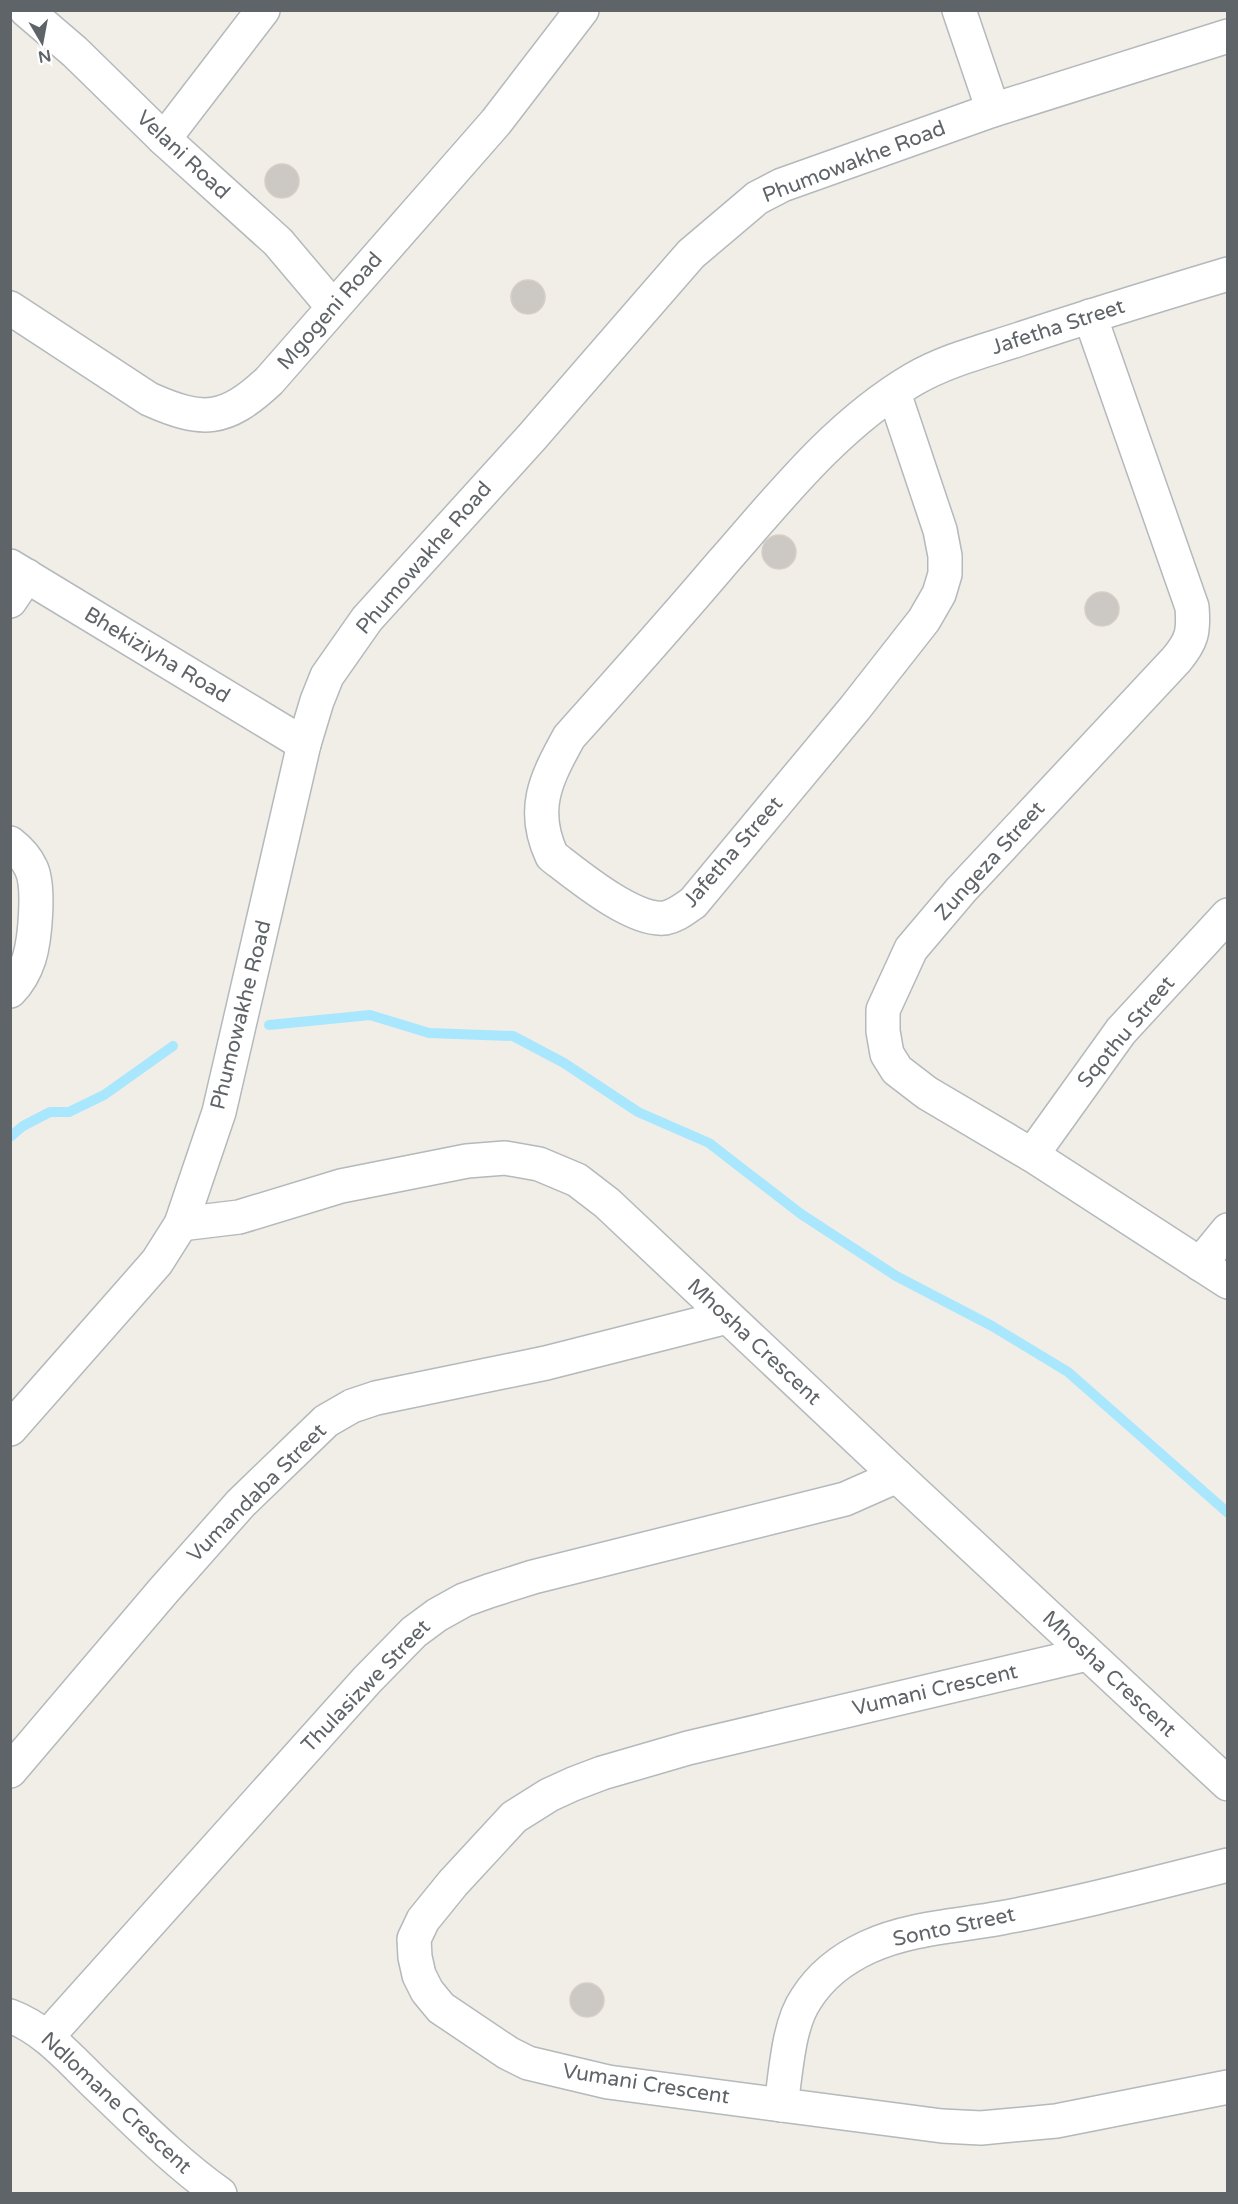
<svg xmlns="http://www.w3.org/2000/svg" width="1238" height="2204" viewBox="0 0 1238 2204" font-family="'Varela Round',sans-serif">
<style>
.lines{fill:none;stroke-linecap:round;stroke-linejoin:round}
.stream{stroke:#a9e7ff;stroke-width:10}
.building{fill:#ccc8c3;stroke:#d7cec5;stroke-width:1.5}
.minor-casing{stroke:#b4b9bc;stroke-width:36}
.minor{stroke:#fff;stroke-width:33}
.labels{text-anchor:middle;dominant-baseline:central;stroke-width:4.5;stroke-linejoin:round;paint-order:stroke}
.street-label{font-size:21px;fill:#5e6468;stroke:#fff}
</style>
<rect width="100%" height="100%" fill="#f1ede7"/>
<g class="lines">
<g class="stream">
<path d="M 269,1025 L 370,1015 L 429,1033 L 513,1036 L 564,1063 L 638,1112 L 709,1143 L 801,1214 L 896,1276 L 992,1326 L 1068,1372 L 1228,1513"/>
<path d="M 10,1137 L 23,1126 L 50,1112 L 69,1112 L 104,1095 L 173,1046"/>
</g>
</g>
<g class="building">
<circle cx="282" cy="181" r="17"/>
<circle cx="528" cy="297" r="17"/>
<circle cx="779" cy="552" r="17"/>
<circle cx="1102" cy="609" r="17"/>
<circle cx="587" cy="2000" r="17"/>
</g>
<g class="lines">
<g class="minor-casing">
<g id="minor">
<path d="M 26,10 L 75,52 L 164,139 L 278,242 L 333,307"/>
<path d="M 959,10 L 993,110"/>
<path d="M 164,139 L 263,10"/>
<path d="M 10,308 L 149,399 C 203,423 225,422 269,381 L 496,122 L 582,10"/>
<path d="M 1090,316 L 1192,607 C 1194,632 1192,641 1176,660 L 961,890 L 911,949 L 883,1010 L 883,1031 L 887,1054 L 897,1070 L 927,1093 L 1032,1155 L 1228,1282"/>
<path d="M 894,393 L 940,530 L 945,556 L 945,574 L 939,594 L 924,620 L 855,708 L 693,903 C 684,909 676,916 665,918 C 633,922 577,875 552,856 C 530,809 546,779 569,737 C 621,679 672,622 722,563 C 780,497 837,424 914,379 C 947,360 984,351 1020,339 C 1089,316 1158,295 1228,274"/>
<path d="M 10,566 L 304,744"/>
<path d="M 10,601 L 27,576"/>
<path d="M 10,843 C 19,850 26,857 31,868 C 40,886 35,940 29,959 C 25,971 19,982 10,991"/>
<path d="M 1032,1155 L 1121,1031 L 1228,915"/>
<path d="M 181,1224 L 239,1217 L 341,1186 L 467,1161 L 505,1158 L 539,1164 L 577,1180 L 607,1203 L 897,1476 L 1228,1784"/>
<path d="M 1200,1264 L 1228,1230"/>
<path d="M 10,1429 L 157,1262 L 181,1224 L 219,1112 L 304,744 L 317,701 L 327,676 L 367,619 L 532,437 L 691,254 L 757,198 L 782,185 L 993,110 L 1228,36"/>
<path d="M 1087,1654 L 688,1748 L 602,1773 L 573,1784 L 549,1795 L 514,1817 L 453,1883 L 423,1920 L 414,1939 L 415,1957 L 419,1975 L 427,1991 L 441,2008 L 508,2053 L 528,2063 L 608,2082 L 942,2126 L 981,2128 L 1056,2121 L 1228,2087"/>
<path d="M 10,1771 L 164,1590 L 241,1503 L 326,1421 L 352,1406 L 376,1398 L 546,1363 L 727,1317"/>
<path d="M 10,2016 C 45,2029 70,2059 96,2084 C 136,2122 175,2162 220,2194"/>
<path d="M 47,2037 L 367,1680 L 414,1632 L 437,1615 L 464,1600 L 489,1591 L 533,1577 L 845,1499 L 897,1476"/>
<path d="M 781,2105 C 786,2073 788,2025 806,1999 C 821,1975 842,1959 868,1947 C 909,1928 957,1926 1001,1918 C 1077,1904 1152,1884 1228,1865"/>
</g>
</g>
<use href="#minor" class="minor"/>
</g>
<g class="labels">
<g class="street-label">
<text transform="translate(183 155) rotate(43)">Velani Road</text>
<text transform="translate(854 162) rotate(-21)">Phumowakhe Road</text>
<text transform="translate(330 311) rotate(-49)">Mgogeni Road</text>
<text transform="translate(1058 327) rotate(-18)">Jafetha Street</text>
<text transform="translate(424 558) rotate(-49)">Phumowakhe Road</text>
<text transform="translate(157 655) rotate(31)">Bhekiziyha Road</text>
<text transform="translate(733 852) rotate(-49)">Jafetha Street</text>
<text transform="translate(990 861) rotate(-48)">Zungeza Street</text>
<text transform="translate(241 1015) rotate(-76)">Phumowakhe Road</text>
<text transform="translate(1126 1032) rotate(-50)">Sqothu Street</text>
<text transform="translate(754 1342) rotate(43)">Mhosha Crescent</text>
<text transform="translate(257 1493) rotate(-45)">Vumandaba Street</text>
<text transform="translate(1109 1674) rotate(43)">Mhosha Crescent</text>
<text transform="translate(366 1686) rotate(-46)">Thulasizwe Street</text>
<text transform="translate(935 1690) rotate(-13)">Vumani Crescent</text>
<text transform="translate(954 1927) rotate(-12)">Sonto Street</text>
<text transform="translate(646 2084) rotate(9)">Vumani Crescent</text>
<text transform="translate(116 2103) rotate(43)">Ndlomane Crescent</text>
</g>
</g>
<rect width="1238" height="2204" fill="none" stroke="#5e6468" stroke-width="24"/>
<g transform="translate(42 42) rotate(170)" stroke="#ffffff" stroke-width="4.5" paint-order="stroke">
<path d="M0-4.5L10 22L0 15L-10 22Z" fill="#5e6468"/>
<text y="-9" font-size="16" font-weight="bold" text-anchor="middle" fill="#5e6468">N</text>
</g>
</svg>
